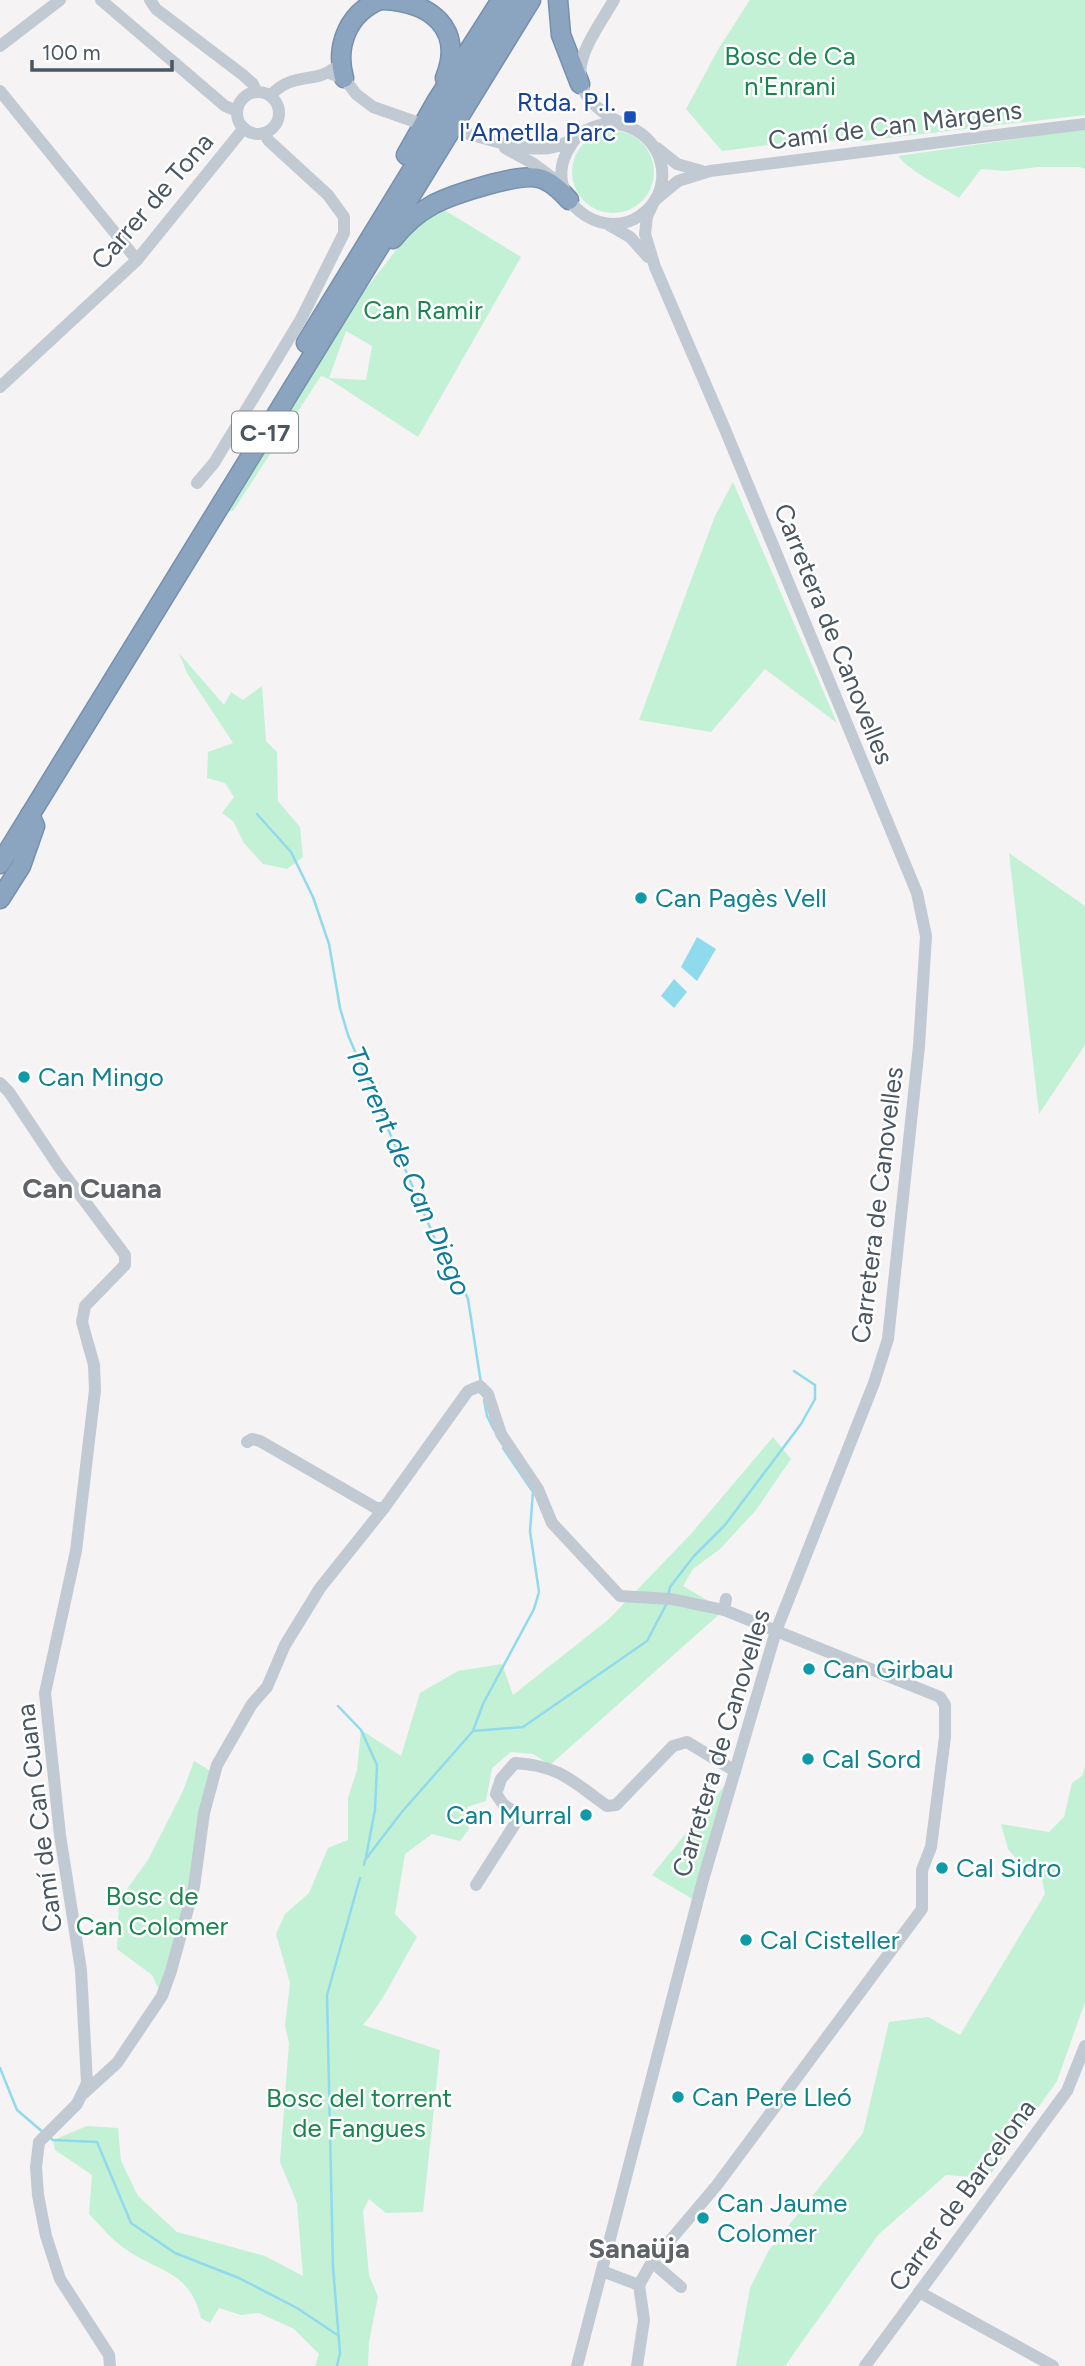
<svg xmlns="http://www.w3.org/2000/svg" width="1085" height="2366" viewBox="0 0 1085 2366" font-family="Figtree,sans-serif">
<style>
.green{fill:#c3f1d5;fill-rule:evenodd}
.water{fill:#90daee}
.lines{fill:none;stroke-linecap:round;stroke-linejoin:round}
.stream{stroke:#90daee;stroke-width:2.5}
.highway-casing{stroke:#7690ad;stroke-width:21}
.minor{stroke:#c1cad2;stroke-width:12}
.highway{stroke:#8ba5c1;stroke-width:18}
.transit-dot{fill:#1a4fb4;stroke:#fff;stroke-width:2.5}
.culture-dot{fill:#0f9aa8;stroke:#fff;stroke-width:2.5}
.labels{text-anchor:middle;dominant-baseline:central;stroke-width:5;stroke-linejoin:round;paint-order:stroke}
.shield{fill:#fff;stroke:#808990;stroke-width:2}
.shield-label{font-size:24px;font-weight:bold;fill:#4a5661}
.park-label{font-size:26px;fill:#17864f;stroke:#fff}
.transit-label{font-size:26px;fill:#164399;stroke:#fff;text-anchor:end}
.street-label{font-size:26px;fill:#4a5661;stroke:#fff}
.culture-label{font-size:26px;fill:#0d838f;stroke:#fff;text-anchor:start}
.water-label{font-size:28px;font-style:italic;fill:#0c7c9b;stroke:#fff}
.neighbourhood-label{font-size:28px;font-weight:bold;fill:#5f6368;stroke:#fff}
</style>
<rect width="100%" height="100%" fill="#f5f3f3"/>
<g class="green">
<path d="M 750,0 L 1085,0 L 1085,115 L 863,141 L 807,140 L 722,151 L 686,109 L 719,48 Z"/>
<path d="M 1085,129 L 1085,169 L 1080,167 L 1038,167 L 1005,171 L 981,169 L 959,198 C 940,185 913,174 898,156 Z"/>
<circle cx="613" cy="172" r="41"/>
<path d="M 441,208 L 521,257 L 418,437 L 329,379 L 321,376 L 233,511 L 223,512 L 337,326 L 417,223 ZM 346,331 L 372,346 L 366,380 L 329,378 Z"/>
<path d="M 733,482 L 837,723 L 765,669 L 711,732 L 639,720 L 715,516 Z"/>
<path d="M 179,653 L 224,705 L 231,692 L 243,700 L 262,686 L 266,741 L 277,752 L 278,801 L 300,827 L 303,857 L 287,869 L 263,864 L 244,843 L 233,821 L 222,813 L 234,797 L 225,783 L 207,778 L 208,752 L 233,743 L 187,673 Z"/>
<path d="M 1009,853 L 1085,906 L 1085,1045 L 1039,1114 Z"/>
<path d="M 773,1437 L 791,1459 L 756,1510 L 720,1549 L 693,1569 L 683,1586 L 724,1610 L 550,1765 L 533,1754 L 511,1752 L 492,1768 L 486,1801 L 467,1807 L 469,1829 L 460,1841 L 432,1834 L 405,1854 L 395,1914 L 417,1937 C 399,1967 385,1999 363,2025 L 440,2050 L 423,2212 L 386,2213 L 369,2199 L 363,2211 L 369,2275 L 378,2297 L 369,2342 L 368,2366 L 315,2366 L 319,2354 L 294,2329 L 259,2313 L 241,2315 L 219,2308 L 210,2323 L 201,2318 C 189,2269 158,2273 124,2248 C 111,2239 100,2225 89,2214 L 92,2175 L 55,2150 L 53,2140 L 87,2126 L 118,2128 L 121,2161 L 138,2196 L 177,2232 L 265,2256 L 303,2276 L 297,2203 L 280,2162 L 289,2043 L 285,2026 L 290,1983 L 276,1934 L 285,1914 L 309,1893 L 328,1848 L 348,1840 L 348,1798 L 357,1770 L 361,1730 L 401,1756 L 420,1693 L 458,1671 L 502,1664 L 513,1695 L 609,1619 L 690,1535 Z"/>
<path d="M 194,1761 L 214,1773 L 194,1887 L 162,1996 L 152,1975 L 117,1949 L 119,1900 L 148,1860 L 183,1791 Z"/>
<path d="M 1085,1767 L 1085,2002 L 1057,2081 L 988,2178 L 946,2175 L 878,2235 L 785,2366 L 736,2366 L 750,2288 L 769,2250 L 863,2133 L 889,2022 L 928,2017 L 960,2035 L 1045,1894 L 1042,1879 L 1032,1877 L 1008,1849 L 1001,1824 L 1049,1832 L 1064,1817 L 1072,1783 L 1082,1776 Z"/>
<path d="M 726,1784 L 694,1900 L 652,1875 Z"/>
</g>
<g class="water">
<path d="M 697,937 L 716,949 L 697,981 L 681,967 Z"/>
<path d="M 674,979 L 687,992 L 674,1008 L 661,996 Z"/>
</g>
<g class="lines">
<g class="stream">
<path d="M 257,814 L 291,852 L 313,897 L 329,944 L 340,1008 L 348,1035 L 440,1251 L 458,1277 L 468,1299 L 481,1383"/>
<path d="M 484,1400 L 487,1416 L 494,1430"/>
<path d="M 668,1596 L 670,1587 L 694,1556 L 725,1525 L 801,1424 L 815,1399 L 815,1385 L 794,1371"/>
<path d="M 338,1706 L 361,1730 L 377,1765 L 375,1810 L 366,1857"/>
<path d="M 473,1731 L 483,1704 L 534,1609 L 539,1592 L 530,1531 L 533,1492 L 503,1448"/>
<path d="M 364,1865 L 365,1860 L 401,1813 L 473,1731 L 523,1727 L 647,1641 L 667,1603"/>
<path d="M 0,2068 L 17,2110 L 44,2133"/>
<path d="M 49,2137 L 53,2140 L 97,2142 L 131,2223 L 175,2253 L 239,2278 L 297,2308 L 339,2336"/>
<path d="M 337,2366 L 340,2353 L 333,2267 L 327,1995 L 360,1878"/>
</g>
<g class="highway-casing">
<g id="highway">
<path d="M 383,0 C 430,2 465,28 445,78"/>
<path d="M 558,0 L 561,35 L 580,84"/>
<path d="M 344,78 C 335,46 348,13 380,0"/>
<path d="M 406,155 L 436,102 L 501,0"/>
<path d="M 393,239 C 404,225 419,212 434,204 C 454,194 518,173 539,178 C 551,181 561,191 569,200"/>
<path d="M 306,343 L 516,0"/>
<path d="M 0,864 L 531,0"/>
<path d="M 0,899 L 21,866 L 35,826 L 30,815"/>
</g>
</g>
<g class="minor">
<path d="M 101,0 L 225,106 L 237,111"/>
<path d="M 150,0 L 156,9 L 243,75 L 253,84 L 256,91"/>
<path d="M 614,0 C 585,48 552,88 621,123"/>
<path d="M 0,46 L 60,0"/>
<path d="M 329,73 L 344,78 L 356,94 L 373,107 L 416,122"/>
<path d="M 0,91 L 137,260"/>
<circle cx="258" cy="113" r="21"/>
<path d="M 271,95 C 292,72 315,83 333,69"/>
<path d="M 465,133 C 491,140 522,151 549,148 C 567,146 576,134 591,128 C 623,114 658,136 662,169 C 664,187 656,205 641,215 C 607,240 555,209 562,166 C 564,155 569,147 576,138"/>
<path d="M 505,148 L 534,164 L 554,179"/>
<path d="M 657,148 L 677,164 L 702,171"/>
<path d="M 655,200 L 678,181 L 710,171 L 1085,124"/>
<path d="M 609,225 L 630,237 L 648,257"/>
<path d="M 0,387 L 137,260 L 244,128"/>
<path d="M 197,483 L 214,463 L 301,319 L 344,233 L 344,217 L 328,195 L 268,140 L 265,133"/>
<path d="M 0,1083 L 9,1092 L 59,1167 L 125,1255 L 125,1265 L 85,1306 L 82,1322 L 94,1365 L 95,1390 L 76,1551 L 45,1693 L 60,1835 L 81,1970 L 87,2083 L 77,2104 L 39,2142 L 36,2167 L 38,2195 L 46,2236 L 60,2279 L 109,2355 L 110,2366"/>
<path d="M 247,1442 L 252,1439 L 260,1441 L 376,1508 L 384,1508"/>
<path d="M 476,1885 L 520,1816 L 503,1804 L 496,1794 L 501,1779 L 515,1763 C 561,1766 572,1781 607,1806 L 616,1805 L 673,1746 L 687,1742 L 735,1771"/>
<path d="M 84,2093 L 117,2063 L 162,1996 L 171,1971 L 194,1887 L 204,1813 L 217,1765 L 252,1704 L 267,1687 L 285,1645 L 320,1588 L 384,1508 L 468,1391 L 480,1386 L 488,1394 L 501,1434 L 538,1489 L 552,1523 L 620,1596 L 671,1599 L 724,1610"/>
<path d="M 652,2262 L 681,2287"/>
<path d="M 602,2271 L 639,2285 L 652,2262 L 717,2185 L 922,1909 L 922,1870 L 931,1847 L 945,1737 L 945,1705 L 940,1697 L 724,1610 L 726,1599"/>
<path d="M 919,2292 L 1053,2366"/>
<path d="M 577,2366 L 703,1880 L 776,1631 L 874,1383 L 888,1339 L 919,1046 L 926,936 L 917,893 L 724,427 L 655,267 L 645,234 L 647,216 L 652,206"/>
<path d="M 637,2366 L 644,2320 L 639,2285"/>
<path d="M 865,2366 L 1067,2091 L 1085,2046"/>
</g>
<use href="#highway" class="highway"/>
</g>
<rect class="transit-dot" x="623" y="110" width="14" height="14" rx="3.5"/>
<g class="culture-dot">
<circle cx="641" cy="898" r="7"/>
<circle cx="24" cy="1077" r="7"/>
<circle cx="809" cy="1669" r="7"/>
<circle cx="808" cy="1759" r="7"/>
<circle cx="586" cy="1815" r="7"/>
<circle cx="942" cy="1868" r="7"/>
<circle cx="746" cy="1940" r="7"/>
<circle cx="678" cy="2097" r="7"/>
<circle cx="703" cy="2218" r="7"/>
</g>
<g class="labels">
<rect class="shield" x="232" y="411.5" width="66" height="41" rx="5"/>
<g class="shield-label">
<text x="265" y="432">C-17</text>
</g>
<g class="park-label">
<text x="790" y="56">Bosc de Ca<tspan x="790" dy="30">n'Enrani</tspan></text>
<text x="423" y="310">Can Ramir</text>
<text x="152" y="1896">Bosc de<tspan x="152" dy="30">Can Colomer</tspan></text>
<text x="359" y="2098">Bosc del torrent<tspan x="359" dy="30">de Fangues</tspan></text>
</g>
<g class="transit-label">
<text x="616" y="102">Rtda. P.I.<tspan x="616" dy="30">l'Ametlla Parc</tspan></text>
</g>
<g class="street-label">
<text transform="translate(895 125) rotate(-7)">Camí de Can Màrgens</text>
<text transform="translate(152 201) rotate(-49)">Carrer de Tona</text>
<text transform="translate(834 634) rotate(68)">Carretera de Canovelles</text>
<text transform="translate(877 1205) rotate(-83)">Carretera de Canovelles</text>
<text transform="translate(721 1743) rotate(-73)">Carretera de Canovelles</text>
<text transform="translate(39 1818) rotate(-97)">Camí de Can Cuana</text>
<text transform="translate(962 2195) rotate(-54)">Carrer de Barcelona</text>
</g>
<g class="culture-label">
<text x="655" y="898">Can Pagès Vell</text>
<text x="38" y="1077">Can Mingo</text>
<text x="823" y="1669">Can Girbau</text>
<text x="822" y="1759">Cal Sord</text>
<text x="572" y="1815" text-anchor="end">Can Murral</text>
<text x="956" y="1868">Cal Sidro</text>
<text x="760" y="1940">Cal Cisteller</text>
<text x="692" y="2097">Can Pere Lleó</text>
<text x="717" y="2203">Can Jaume<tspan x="717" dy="30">Colomer</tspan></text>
</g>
<g class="water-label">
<text transform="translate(409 1171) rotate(66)">Torrent de Can Diego</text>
</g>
<g class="neighbourhood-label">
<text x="92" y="1188">Can Cuana</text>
<text x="639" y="2248">Sanaüja</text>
</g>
</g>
<path d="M32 60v10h140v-10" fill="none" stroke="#4a5661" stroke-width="3.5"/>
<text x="42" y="60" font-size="21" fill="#4a5661" stroke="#ffffff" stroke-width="5" paint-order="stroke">100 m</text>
</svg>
